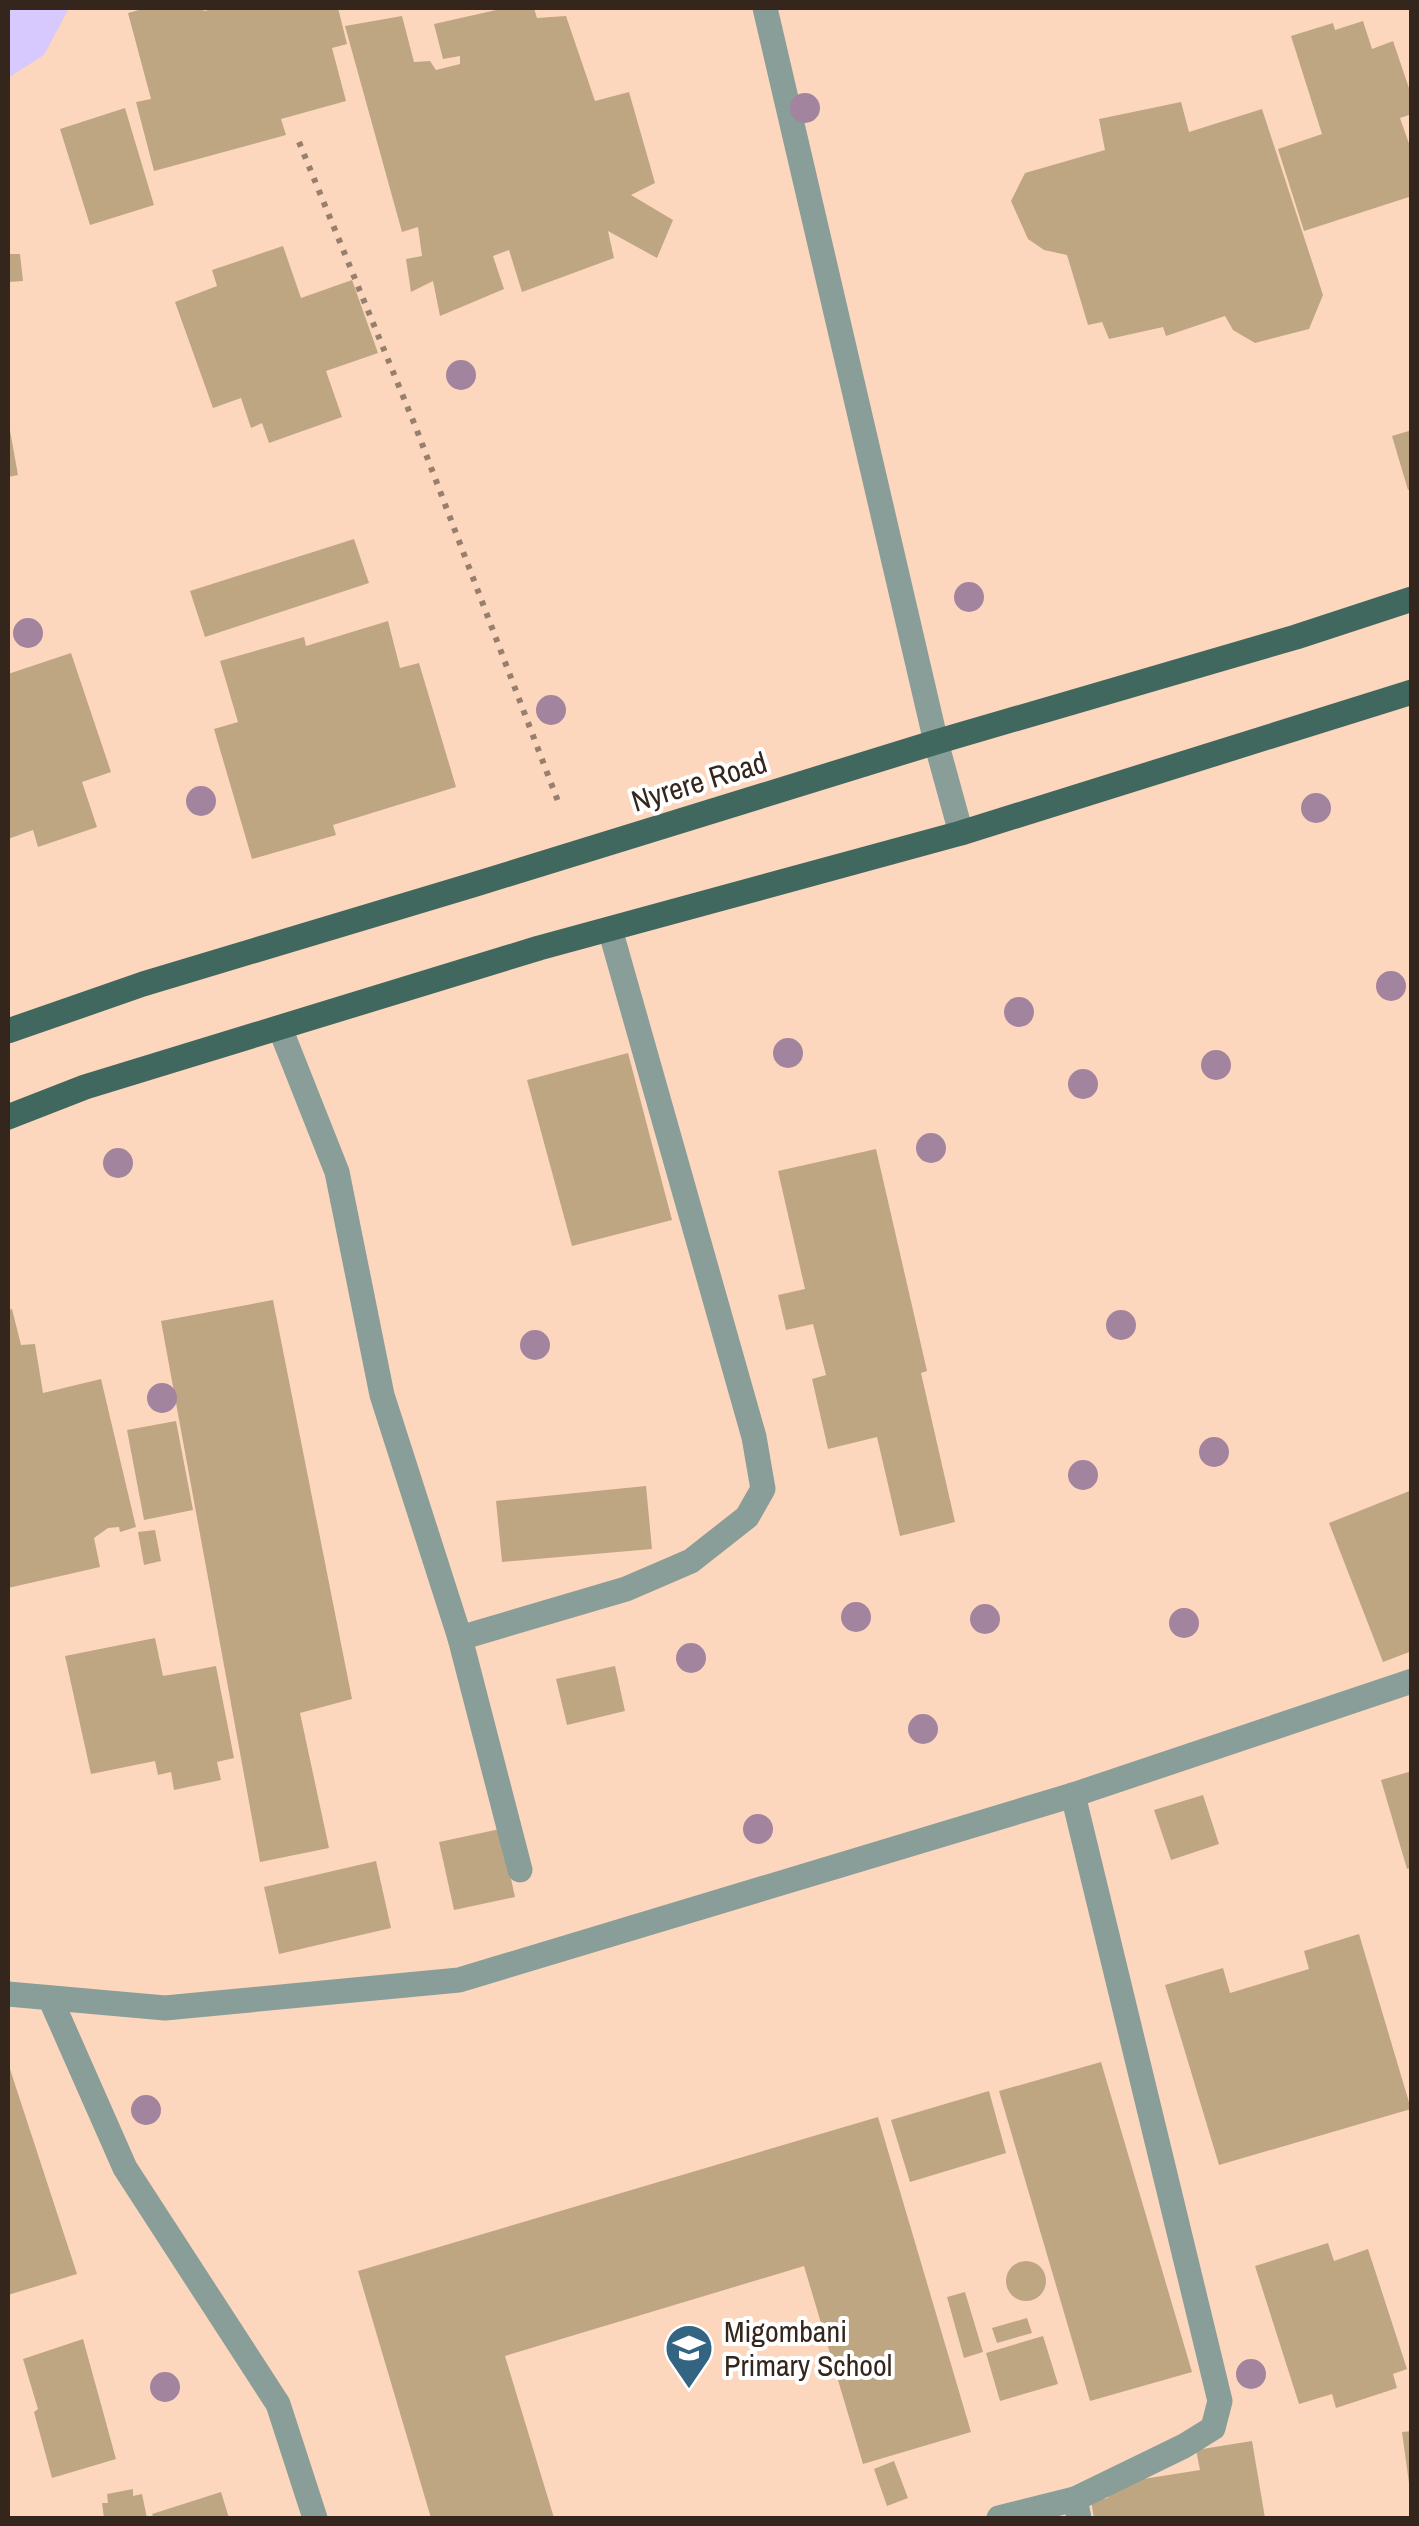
<svg xmlns="http://www.w3.org/2000/svg" width="1419" height="2526" viewBox="0 0 1419 2526" font-family="'Archivo Narrow',sans-serif">
<style>
.green{fill:#d7c9fe}
.building{fill:#bea683}
.lines{fill:none;stroke-linecap:round;stroke-linejoin:round}
.path{stroke:#987e6c;stroke-width:6;stroke-dasharray:5 8;stroke-linecap:butt}
.minor{stroke:#899e98;stroke-width:25}
.major{stroke:#41685e;stroke-width:25}
.tree{fill:#a2849f}
.labels{text-anchor:middle;dominant-baseline:central;stroke-width:8;stroke-linejoin:round;paint-order:stroke}
.street-label{font-size:30px;fill:#34261c;stroke:#fff}
.poi-label{font-size:30px;fill:#34261c;stroke:#fff;text-anchor:start}
</style>
<rect width="100%" height="100%" fill="#fdd7bd"/>
<path class="green" d="M 8,8 L 69,8 L 44,55 L 8,78 Z"/>
<g class="building">
<path d="M 146,8 L 202,8 L 204,11 L 217,8 L 338,8 L 347,44 L 332,48 L 346,101 L 281,119 L 286,135 L 154,171 L 136,102 L 151,99 L 128,13 Z"/>
<path d="M 505,8 L 534,8 L 537,18 L 566,16 L 595,101 L 629,92 L 655,183 L 631,195 L 673,220 L 657,258 L 608,231 L 614,258 L 522,292 L 509,250 L 493,256 L 504,289 L 440,316 L 433,281 L 411,292 L 406,259 L 422,256 L 418,227 L 402,232 L 345,26 L 402,16 L 414,62 L 430,61 L 436,70 L 460,64 L 460,56 L 443,59 L 434,24 Z"/>
<path d="M 1363,21 L 1372,49 L 1393,41 L 1412,97 L 1412,114 L 1400,118 L 1412,152 L 1412,196 L 1304,231 L 1278,149 L 1322,134 L 1291,36 L 1333,23 L 1335,30 Z"/>
<path d="M 1181,102 L 1189,132 L 1262,109 L 1323,295 L 1309,329 L 1255,343 L 1233,330 L 1225,316 L 1166,336 L 1163,327 L 1109,339 L 1102,322 L 1088,325 L 1067,255 L 1044,250 L 1028,239 L 1011,201 L 1025,173 L 1105,150 L 1099,119 Z"/>
<path d="M 125,108 L 154,205 L 90,225 L 60,129 Z"/>
<path d="M 283,246 L 301,298 L 352,280 L 378,353 L 326,371 L 342,417 L 269,443 L 262,423 L 251,428 L 241,398 L 213,408 L 175,302 L 217,286 L 212,270 Z"/>
<path d="M 8,254 L 20,254 L 23,281 L 8,282 Z"/>
<path d="M 8,425 L 9,425 L 18,475 L 8,477 Z"/>
<path d="M 1412,430 L 1412,489 L 1408,490 L 1392,436 Z"/>
<path d="M 354,539 L 369,583 L 205,637 L 190,591 Z"/>
<path d="M 388,621 L 400,668 L 419,663 L 456,787 L 333,825 L 336,835 L 252,859 L 214,729 L 238,722 L 220,661 L 304,637 L 306,646 Z"/>
<path d="M 71,653 L 111,772 L 82,782 L 97,827 L 38,847 L 33,830 L 8,839 L 8,674 Z"/>
<path d="M 628,1053 L 672,1220 L 572,1246 L 527,1080 Z"/>
<path d="M 876,1149 L 927,1371 L 921,1373 L 955,1522 L 900,1536 L 877,1437 L 828,1449 L 812,1379 L 826,1375 L 813,1324 L 786,1330 L 778,1295 L 805,1289 L 778,1171 Z"/>
<path d="M 273,1300 L 352,1699 L 300,1713 L 329,1848 L 260,1862 L 161,1321 Z"/>
<path d="M 12,1309 L 21,1345 L 35,1344 L 43,1393 L 101,1379 L 136,1527 L 120,1532 L 119,1527 L 108,1528 L 94,1538 L 100,1567 L 8,1588 L 8,1310 Z"/>
<path d="M 176,1421 L 193,1510 L 144,1520 L 127,1430 Z"/>
<path d="M 646,1486 L 652,1549 L 502,1562 L 496,1501 Z"/>
<path d="M 1412,1490 L 1412,1651 L 1383,1662 L 1329,1523 Z"/>
<path d="M 155,1530 L 161,1561 L 144,1565 L 138,1532 Z"/>
<path d="M 155,1638 L 163,1676 L 216,1666 L 234,1758 L 217,1762 L 221,1780 L 174,1790 L 171,1772 L 158,1775 L 155,1761 L 91,1774 L 65,1656 Z"/>
<path d="M 615,1666 L 625,1711 L 567,1725 L 556,1679 Z"/>
<path d="M 1412,1771 L 1412,1867 L 1407,1869 L 1381,1780 Z"/>
<path d="M 1203,1795 L 1219,1844 L 1171,1860 L 1154,1810 Z"/>
<path d="M 500,1829 L 515,1897 L 454,1910 L 439,1842 Z"/>
<path d="M 376,1861 L 391,1928 L 279,1954 L 264,1887 Z"/>
<path d="M 1359,1934 L 1411,2109 L 1219,2165 L 1165,1985 L 1223,1968 L 1230,1993 L 1309,1969 L 1304,1951 Z"/>
<path d="M 1101,2062 L 1192,2372 L 1090,2401 L 999,2091 Z"/>
<path d="M 8,2063 L 77,2274 L 8,2295 Z"/>
<path d="M 989,2091 L 1006,2153 L 910,2182 L 891,2120 Z"/>
<path d="M 878,2117 L 971,2432 L 863,2464 L 804,2266 L 505,2356 L 554,2518 L 431,2518 L 358,2271 Z"/>
<path d="M 1328,2243 L 1334,2261 L 1368,2249 L 1407,2369 L 1393,2374 L 1397,2388 L 1336,2408 L 1332,2394 L 1299,2404 L 1255,2266 Z"/>
<circle cx="1026" cy="2281" r="20"/>
<path d="M 965,2292 L 983,2352 L 964,2358 L 947,2297 Z"/>
<path d="M 1027,2318 L 1032,2333 L 997,2343 L 992,2328 Z"/>
<path d="M 1043,2336 L 1058,2384 L 1000,2401 L 986,2353 Z"/>
<path d="M 83,2339 L 116,2459 L 52,2478 L 34,2412 L 38,2409 L 23,2359 Z"/>
<path d="M 1412,2431 L 1412,2483 L 1409,2483 L 1402,2432 Z"/>
<path d="M 1252,2441 L 1265,2518 L 1094,2518 L 1091,2501 L 1108,2498 L 1105,2485 L 1200,2470 L 1196,2450 Z"/>
<path d="M 894,2461 L 908,2498 L 887,2506 L 874,2469 Z"/>
<path d="M 133,2489 L 133,2496 L 142,2494 L 147,2518 L 104,2518 L 102,2503 L 108,2503 L 107,2494 Z"/>
<path d="M 221,2492 L 229,2518 L 154,2518 L 152,2514 Z"/>
</g>
<g class="lines">
<path class="path" d="M 299,142 L 416,428 L 559,804"/>
<g class="minor">
<path d="M 765,8 L 936,742 L 961,833"/>
<path d="M 280,1028 L 337,1172 L 382,1395 L 460,1638 L 520,1870"/>
<path d="M 460,1638 L 626,1589 L 691,1561 L 747,1517 L 763,1489 L 754,1437 L 610,929"/>
<path d="M 1073,1795 L 1220,2401 L 1213,2428 L 1184,2446 L 1075,2499"/>
<path d="M 8,1994 L 165,2008 L 459,1980 L 1073,1795 L 1412,1681"/>
<path d="M 50,1998 L 125,2168 L 278,2404 L 315,2518"/>
<path d="M 999,2518 L 1075,2499 L 1079,2518"/>
</g>
<g class="major">
<path d="M 8,1031 L 143,984 L 476,884 L 936,742 L 1296,637 L 1412,599"/>
<path d="M 8,1117 L 85,1087 L 539,948 L 961,833 L 1412,692"/>
</g>
</g>
<g class="tree">
<circle cx="805" cy="108" r="15"/>
<circle cx="461" cy="375" r="15"/>
<circle cx="969" cy="597" r="15"/>
<circle cx="28" cy="633" r="15"/>
<circle cx="551" cy="710" r="15"/>
<circle cx="201" cy="801" r="15"/>
<circle cx="1316" cy="808" r="15"/>
<circle cx="1391" cy="986" r="15"/>
<circle cx="1019" cy="1012" r="15"/>
<circle cx="788" cy="1053" r="15"/>
<circle cx="1216" cy="1065" r="15"/>
<circle cx="1083" cy="1084" r="15"/>
<circle cx="931" cy="1148" r="15"/>
<circle cx="118" cy="1163" r="15"/>
<circle cx="1121" cy="1325" r="15"/>
<circle cx="535" cy="1345" r="15"/>
<circle cx="162" cy="1398" r="15"/>
<circle cx="1214" cy="1452" r="15"/>
<circle cx="1083" cy="1475" r="15"/>
<circle cx="856" cy="1617" r="15"/>
<circle cx="985" cy="1619" r="15"/>
<circle cx="1184" cy="1623" r="15"/>
<circle cx="691" cy="1658" r="15"/>
<circle cx="923" cy="1729" r="15"/>
<circle cx="758" cy="1829" r="15"/>
<circle cx="146" cy="2110" r="15"/>
<circle cx="1251" cy="2374" r="15"/>
<circle cx="165" cy="2387" r="15"/>
</g>
<defs>
<g id="school-pin" transform="scale(2.5)"><path d="M0 17L-7.5 6A9.5 9.5 0 1 1 7.5 6Z" fill="#336583" stroke="#fff"/><path d="M0-5L7-2L0 1L-7-2ZM-4 1L0 2.5L4 1V4Q0 6-4 4Z" fill="#fff"/></g>
</defs>
<g fill-rule="evenodd">
<use href="#school-pin" x="689" y="2348"/>
</g>
<g class="labels">
<g class="street-label">
<text transform="translate(699 781) rotate(-17)">Nyrere Road</text>
</g>
<g class="poi-label">
<text x="724" y="2331">Migombani<tspan x="724" dy="34">Primary School</tspan></text>
</g>
</g>
<rect width="1419" height="2526" fill="none" stroke="#34261c" stroke-width="20"/>
</svg>
